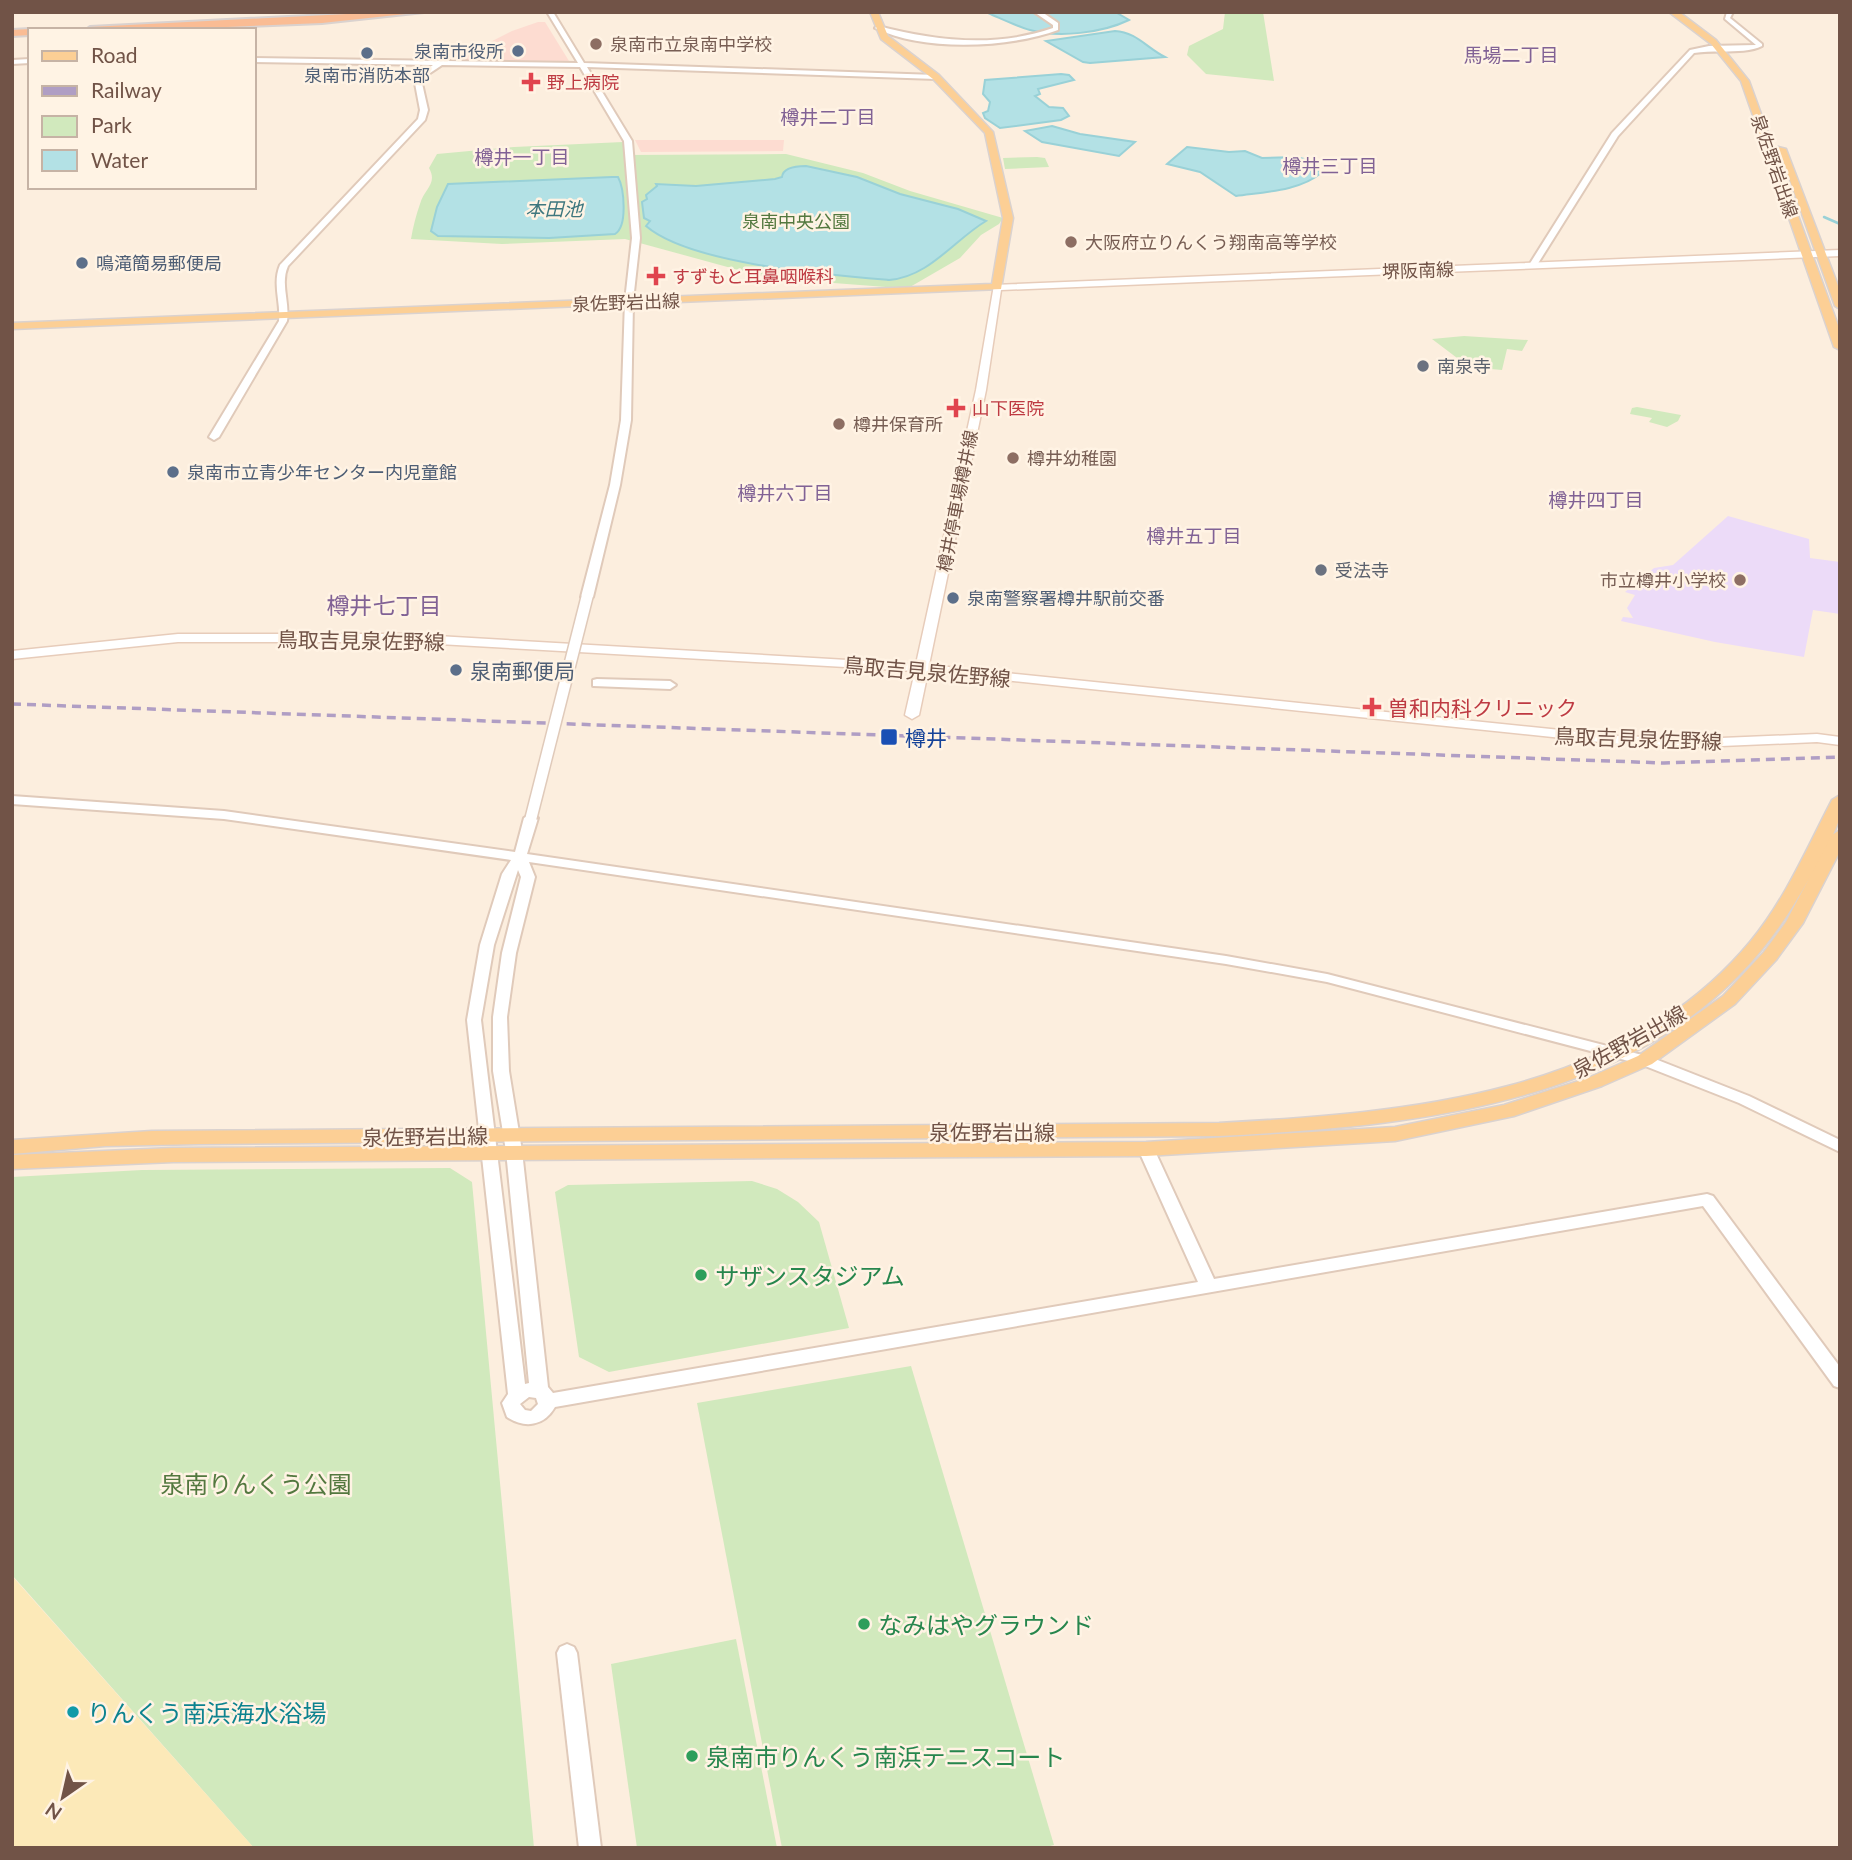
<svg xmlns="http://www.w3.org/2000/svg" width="1852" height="1860" viewBox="0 0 1852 1860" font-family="Lato,'Noto Sans JP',sans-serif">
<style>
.commercial{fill:#fddcd1}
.education{fill:#ecdbf8}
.green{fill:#d1e9bd}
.sand{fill:#fce9b8}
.water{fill:#b3e1e5;stroke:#99d1d7;stroke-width:2}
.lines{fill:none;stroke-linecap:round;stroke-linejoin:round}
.stream{stroke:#99d1d7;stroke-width:2.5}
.tertiary-casing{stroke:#e0caba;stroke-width:4}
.secondary-casing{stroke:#e7ccba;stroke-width:3}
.primary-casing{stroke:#dad2cf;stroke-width:3}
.trunk-casing{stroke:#dad2cf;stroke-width:4}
.tertiary{fill:#fff;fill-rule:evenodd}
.secondary{fill:#fff;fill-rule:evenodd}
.primary{fill:#fccf95;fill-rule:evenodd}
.trunk{fill:#fabc94;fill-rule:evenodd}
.rail{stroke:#b09ec4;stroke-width:3.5;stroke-dasharray:9 6;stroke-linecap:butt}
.tertiary-bridge-casing{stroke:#e0caba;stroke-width:14;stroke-linecap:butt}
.tertiary-bridge{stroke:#fff;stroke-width:11}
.education-dot{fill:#8d6e63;stroke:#fff3e4;stroke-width:2.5}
.service-dot{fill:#5c6f8a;stroke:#fff3e4;stroke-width:2.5}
.health-dot{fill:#e0444e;stroke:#fff3e4;stroke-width:2.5}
.worship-dot{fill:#6b7280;stroke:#fff3e4;stroke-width:2.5}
.transit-dot{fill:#1a4fb4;stroke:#fff3e4;stroke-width:2.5}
.leisure-dot{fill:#2e9e5b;stroke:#fff3e4;stroke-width:2.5}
.culture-dot{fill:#0f9aa8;stroke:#fff3e4;stroke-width:2.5}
.labels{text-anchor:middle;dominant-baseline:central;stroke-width:5;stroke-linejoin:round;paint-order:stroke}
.far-education-label{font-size:18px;fill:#785e54;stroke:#fff3e4;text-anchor:start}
.far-service-label{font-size:18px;fill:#4e5e75;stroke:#fff3e4;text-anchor:start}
.far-health-label{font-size:18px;fill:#be3a42;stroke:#fff3e4;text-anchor:start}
.far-street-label{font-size:18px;fill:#715347;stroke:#fff3e4}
.far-park-label{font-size:18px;fill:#53783f;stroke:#fff3e4}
.far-worship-label{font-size:18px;fill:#5b616d;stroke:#fff3e4;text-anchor:start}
.far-neighbourhood-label{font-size:19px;fill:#816295;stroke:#fff3e4}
.far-water-label{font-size:19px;font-style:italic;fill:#3e777f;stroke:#fff3e4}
.street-label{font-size:21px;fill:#715347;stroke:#fff3e4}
.service-label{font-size:21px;fill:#4e5e75;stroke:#fff3e4;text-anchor:start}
.health-label{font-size:21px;fill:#be3a42;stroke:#fff3e4;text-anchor:start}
.transit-label{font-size:21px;fill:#164399;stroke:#fff3e4;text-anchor:start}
.neighbourhood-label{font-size:23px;fill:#816295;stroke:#fff3e4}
.near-leisure-label{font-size:24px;fill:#27864d;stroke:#fff3e4;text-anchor:start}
.near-park-label{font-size:24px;fill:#53783f;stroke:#fff3e4}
.near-culture-label{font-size:24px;fill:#0d838f;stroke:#fff3e4;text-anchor:start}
</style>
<rect width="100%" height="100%" fill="#fceede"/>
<g class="commercial">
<path d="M 538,22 L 545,22 L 569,61 L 453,61 L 512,31 Z"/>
<path d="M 635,140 L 784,140 L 783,151 L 641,152 Z"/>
</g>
<path class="education" d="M 1728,516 L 1809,539 L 1810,558 L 1840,562 L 1840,614 L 1813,610 L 1804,657 L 1715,642 L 1621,621 L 1623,617 L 1633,618 L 1627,608 L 1635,595 L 1625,592 L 1654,568 L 1673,565 Z"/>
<g class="green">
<path d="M 1225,12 L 1263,12 L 1274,81 L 1206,74 L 1187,55 L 1189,46 L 1223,29 Z"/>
<path d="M 623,142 L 626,155 L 786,154 L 863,173 L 910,191 L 1003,218 L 999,224 L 981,235 L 960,258 L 910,287 L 899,288 L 768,278 L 625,239 L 502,244 L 411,239 C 413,227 416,215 420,204 C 424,189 438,184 429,168 L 437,154 L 514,147 Z"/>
<path d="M 1037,157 L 1045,158 L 1049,167 L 1005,169 L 1003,158 Z"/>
<path d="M 1464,336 L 1528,340 L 1522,351 L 1507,349 L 1502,370 L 1469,367 L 1432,339 Z"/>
<path d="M 1637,407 L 1681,415 L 1678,421 L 1667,427 L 1649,422 L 1652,418 L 1630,414 L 1632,408 Z"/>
<path d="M 450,1168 L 472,1182 L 534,1848 L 254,1848 L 12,1575 L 12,1177 L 142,1170 Z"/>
<path d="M 752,1181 L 777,1189 L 798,1202 L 819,1222 L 849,1328 L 609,1372 L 579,1357 L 555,1192 L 568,1185 Z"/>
<path d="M 911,1366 L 1054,1845 L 1042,1848 L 782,1848 L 697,1403 Z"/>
<path d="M 736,1639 L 777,1848 L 637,1848 L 611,1664 Z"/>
</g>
<path class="sand" d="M 12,1576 L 254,1848 L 12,1848 Z"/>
<g class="water">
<path d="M 1009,12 L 1117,13 L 1129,20 C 1102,33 1059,38 1030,30 C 1016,26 1002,19 988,13 Z"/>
<path d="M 1115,31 C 1136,32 1147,48 1165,57 L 1090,63 L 1083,62 L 1046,41 Z"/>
<path d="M 1061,74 L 1069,75 L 1074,80 L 1038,89 L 1040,94 L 1035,96 L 1049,107 L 1063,108 L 1069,116 L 1061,120 L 1000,128 L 985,118 L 983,113 L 988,111 L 990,102 L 983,94 L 985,80 Z"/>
<path d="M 1052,126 L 1080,134 L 1135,142 L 1119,156 L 1042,142 L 1025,131 Z"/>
<path d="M 1187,147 L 1229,152 L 1245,151 L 1262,158 L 1296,157 L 1308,160 L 1321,173 C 1300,191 1263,192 1236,196 L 1200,172 L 1167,164 Z"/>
<path d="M 806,166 L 857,177 L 900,194 L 958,209 L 986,221 C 954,240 929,277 889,280 C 828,275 690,264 646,226 L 650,221 L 644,218 L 642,202 L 647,199 L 646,195 L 657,186 L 656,184 L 696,186 L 775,179 L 782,177 C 783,167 797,166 806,166 Z"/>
<path d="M 612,177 L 618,177 C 624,188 628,226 615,234 L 549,238 L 438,236 L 431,231 L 437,207 L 448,184 Z"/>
</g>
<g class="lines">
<path class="stream" d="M 1824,217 L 1840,224"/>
<g class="tertiary-casing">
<g id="tertiary">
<path d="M 547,12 L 553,12 L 584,63 L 936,75 L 939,77 L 936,79 L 587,67 L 632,141 L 640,238 L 633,301 L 631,420 L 620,485 L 593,597 L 587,600 L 581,597 L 610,485 L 621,420 L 625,301 L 632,238 L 624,141 L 580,67 L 442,65 L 421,79 L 428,110 L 425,120 L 288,266 C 280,284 290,302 287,321 L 219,437 L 214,440 L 209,437 L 279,321 C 281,302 272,284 280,265 L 418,119 L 420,110 L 414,78 L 433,65 L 254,62 L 254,58 L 578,63 Z"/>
<path d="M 1034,12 L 1042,12 L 1058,23 L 1058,30 C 1008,48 923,52 875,28 L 878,26 C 936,41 995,48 1053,28 L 1053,25 Z"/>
<path d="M 1727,12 L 1733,12 L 1730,18 L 1762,44 L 1762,46 C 1745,55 1714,49 1694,53 L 1618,136 L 1537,265 L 1530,267 L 1529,265 L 1612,133 L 1690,50 L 1709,46 L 1756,45 L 1725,19 Z"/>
<path d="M 30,59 L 30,63 L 12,64 L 12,60 Z"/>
<path d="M 597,679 L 670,681 L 676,685 L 670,689 L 593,686 L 593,680 Z"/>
<path d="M 12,796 L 224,811 L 515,852 L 524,818 L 531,814 L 538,818 L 527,854 L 1226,956 L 1327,974 L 1650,1057 L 1749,1096 L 1840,1140 L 1840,1152 L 1739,1103 L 1640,1064 L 1327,982 L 1226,964 L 529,862 L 535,877 L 516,953 L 507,1017 L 509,1071 L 522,1151 L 548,1387 L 553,1393 L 1198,1282 L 1138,1149 L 1140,1145 L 1152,1145 L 1154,1149 L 1214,1279 L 1707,1194 L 1713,1196 L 1840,1367 L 1840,1388 L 1834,1386 L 1703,1206 L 555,1407 C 544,1426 525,1429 507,1417 L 502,1403 L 508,1394 L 467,1020 L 480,945 L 502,874 L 511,860 L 224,819 L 12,804 ZM 518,870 L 521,877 L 502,953 L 493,1017 L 493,1071 L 506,1151 L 529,1383 L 525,1384 L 481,1020 L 494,945 ZM 529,1397 L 536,1398 L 538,1404 L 531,1411 L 525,1410 L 520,1404 Z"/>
<path d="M 567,1644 L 574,1647 L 577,1653 L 601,1848 L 579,1848 L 557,1653 L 560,1647 Z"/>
</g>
</g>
<g class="secondary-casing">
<path id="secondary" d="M 1840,250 L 1840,256 L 1001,290 L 986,390 L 929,665 L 1619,736 L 1698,739 L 1817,734 L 1840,737 L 1840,745 L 1817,742 L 1698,747 L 1619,744 L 928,672 L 919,715 L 912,719 L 905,715 L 915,671 L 403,642 L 178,642 L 12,659 L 12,651 L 178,634 L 403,634 L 916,664 L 976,390 L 994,285 Z"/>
</g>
<g class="primary-casing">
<g id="primary">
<path d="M 870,12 L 878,12 L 888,36 L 939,75 L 993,132 L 1013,218 L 1001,289 L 12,329 L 12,323 L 992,284 L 1003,218 L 985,133 L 933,79 L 881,39 Z"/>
<path d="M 1669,12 L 1679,12 L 1716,40 L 1749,81 L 1840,331 L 1840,350 L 1834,347 L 1741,81 L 1711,44 Z"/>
<path d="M 1778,147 L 1786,149 L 1840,291 L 1840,309 L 1835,306 Z"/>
<path d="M 1840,795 C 1840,802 1841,810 1840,816 C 1836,835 1807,883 1796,901 C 1676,1102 1430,1125 1219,1136 L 199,1144 L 105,1146 L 12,1154 L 12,1140 L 152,1131 L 1219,1123 C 1405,1113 1622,1096 1750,942 C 1785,900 1807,848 1832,800 Z"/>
<path d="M 1840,830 L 1840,851 L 1803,923 L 1776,960 L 1735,1004 L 1652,1064 L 1602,1086 L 1514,1116 L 1395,1141 L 1146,1156 L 173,1162 L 12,1169 L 12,1155 L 173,1148 L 1146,1142 L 1395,1127 L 1504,1105 L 1588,1078 L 1638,1056 L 1723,996 L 1764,952 L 1786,922 L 1832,835 Z"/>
</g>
</g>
<g class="trunk-casing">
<g id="trunk">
<path d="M 386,12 L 424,12 L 322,23 L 156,30 L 86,30 L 90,27 Z"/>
<path d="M 30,29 L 30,35 L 12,36 L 12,30 Z"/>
</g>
</g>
<use href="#tertiary" class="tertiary"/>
<use href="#secondary" class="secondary"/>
<use href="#primary" class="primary"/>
<use href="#trunk" class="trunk"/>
<path class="rail" d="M 12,704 L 1664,763 L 1840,757"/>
<g class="tertiary-bridge-casing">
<path id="tertiary-bridge" d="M 531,818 L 587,597"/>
</g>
<use href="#tertiary-bridge" class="tertiary-bridge"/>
</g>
<g class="education-dot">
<circle cx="596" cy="44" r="7"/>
<circle cx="1071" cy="242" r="7"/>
<circle cx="839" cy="424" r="7"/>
<circle cx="1013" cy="458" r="7"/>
<circle cx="1740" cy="580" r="7"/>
</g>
<g class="service-dot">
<circle cx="518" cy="51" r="7"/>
<circle cx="367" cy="53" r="7"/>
<circle cx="82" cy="263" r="7"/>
<circle cx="173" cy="472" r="7"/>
<circle cx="953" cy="598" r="7"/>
<circle cx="456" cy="670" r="7"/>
</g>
<g class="health-dot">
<path d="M527.5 71.5h7v7h7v7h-7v7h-7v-7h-7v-7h7z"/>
<path d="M652.5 265.5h7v7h7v7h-7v7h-7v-7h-7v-7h7z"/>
<path d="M952.5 397.5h7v7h7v7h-7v7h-7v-7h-7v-7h7z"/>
<path d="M1368.5 696.5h7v7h7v7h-7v7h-7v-7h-7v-7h7z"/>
</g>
<g class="worship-dot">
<circle cx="1423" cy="366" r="7"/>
<circle cx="1321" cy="570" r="7"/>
</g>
<rect class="transit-dot" x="880" y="728" width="18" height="18" rx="3.5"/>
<g class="leisure-dot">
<circle cx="701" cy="1275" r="7"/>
<circle cx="864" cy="1624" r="7"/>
<circle cx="692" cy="1756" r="7"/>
</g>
<circle class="culture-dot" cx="73" cy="1712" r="7"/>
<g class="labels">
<g class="far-education-label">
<text x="610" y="44">泉南市立泉南中学校</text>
<text x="1085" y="242">大阪府立りんくう翔南高等学校</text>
<text x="853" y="424">樽井保育所</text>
<text x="1027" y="458">樽井幼稚園</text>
<text x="1726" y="580" text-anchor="end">市立樽井小学校</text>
</g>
<g class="far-service-label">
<text x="504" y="51" text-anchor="end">泉南市役所</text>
<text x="367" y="75" text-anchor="middle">泉南市消防本部</text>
<text x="96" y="263">鳴滝簡易郵便局</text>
<text x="187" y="472">泉南市立青少年センター内児童館</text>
<text x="967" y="598">泉南警察署樽井駅前交番</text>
</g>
<g class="far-health-label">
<text x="547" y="82">野上病院</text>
<text x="672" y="276">すずもと耳鼻咽喉科</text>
<text x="972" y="408">山下医院</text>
</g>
<g class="far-street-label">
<text transform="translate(1775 166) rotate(71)">泉佐野岩出線</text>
<text transform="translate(1418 270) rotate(-2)">堺阪南線</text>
<text transform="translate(626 302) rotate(-2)">泉佐野岩出線</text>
<text transform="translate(957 501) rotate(-79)">樽井停車場樽井線</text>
</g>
<g class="far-park-label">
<text x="796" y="221">泉南中央公園</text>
</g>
<g class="far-worship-label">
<text x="1437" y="366">南泉寺</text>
<text x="1335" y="570">受法寺</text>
</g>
<g class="far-neighbourhood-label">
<text x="1511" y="54">馬場二丁目</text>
<text x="828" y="116">樽井二丁目</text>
<text x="522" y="156">樽井一丁目</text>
<text x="1330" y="165">樽井三丁目</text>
<text x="785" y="492">樽井六丁目</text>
<text x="1596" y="499">樽井四丁目</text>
<text x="1194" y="535">樽井五丁目</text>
</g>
<g class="far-water-label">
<text x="554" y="208">本田池</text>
</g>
<g class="street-label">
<text transform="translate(361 640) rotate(1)">鳥取吉見泉佐野線</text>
<text transform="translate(927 671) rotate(5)">鳥取吉見泉佐野線</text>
<text transform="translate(1638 738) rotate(2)">鳥取吉見泉佐野線</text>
<text transform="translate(1629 1041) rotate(-29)">泉佐野岩出線</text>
<text x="992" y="1131">泉佐野岩出線</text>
<text transform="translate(425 1136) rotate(-1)">泉佐野岩出線</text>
</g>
<g class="service-label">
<text x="470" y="670">泉南郵便局</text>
</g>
<g class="health-label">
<text x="1388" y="707">曽和内科クリニック</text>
</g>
<g class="transit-label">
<text x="905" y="737">樽井</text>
</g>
<g class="neighbourhood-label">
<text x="384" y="605">樽井七丁目</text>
</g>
<g class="near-leisure-label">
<text x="715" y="1275">サザンスタジアム</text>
<text x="878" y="1624">なみはやグラウンド</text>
<text x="706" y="1756">泉南市りんくう南浜テニスコート</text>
</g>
<g class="near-park-label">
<text x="256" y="1483">泉南りんくう公園</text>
</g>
<g class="near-culture-label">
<text x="87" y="1712">りんくう南浜海水浴場</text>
</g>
</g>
<rect width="1852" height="1860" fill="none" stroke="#715347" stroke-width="28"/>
<rect x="28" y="28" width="228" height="161" fill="#fff3e4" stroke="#c6b3a5" stroke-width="2"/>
<rect x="42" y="51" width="35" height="10" fill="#fccf95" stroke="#c6b3a5" stroke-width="2"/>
<text x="91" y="63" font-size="21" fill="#715347">Road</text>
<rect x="42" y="86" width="35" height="10" fill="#b09ec4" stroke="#c6b3a5" stroke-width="2"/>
<text x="91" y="98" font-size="21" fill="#715347">Railway</text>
<rect x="42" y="116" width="35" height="21" fill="#d1e9bd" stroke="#c6b3a5" stroke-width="2"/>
<text x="91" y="133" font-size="21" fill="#715347">Park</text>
<rect x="42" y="150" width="35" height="21" fill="#b3e1e5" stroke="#c6b3a5" stroke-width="2"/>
<text x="91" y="168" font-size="21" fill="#715347">Water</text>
<g transform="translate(63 1797) rotate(214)" stroke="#fff3e4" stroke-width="5" paint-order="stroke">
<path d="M0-5L12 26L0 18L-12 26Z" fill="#715347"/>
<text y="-10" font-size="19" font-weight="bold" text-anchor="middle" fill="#715347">N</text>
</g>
</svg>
